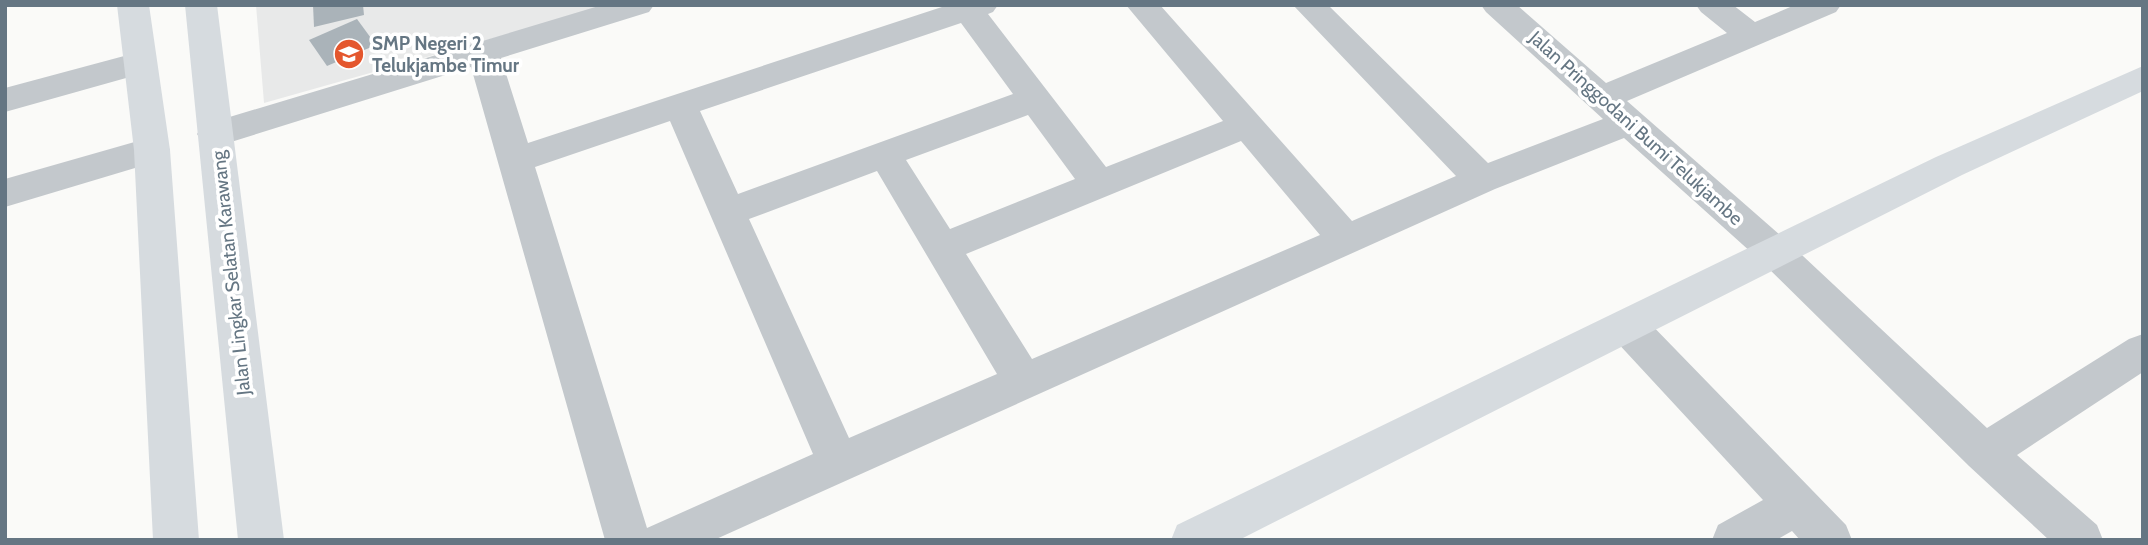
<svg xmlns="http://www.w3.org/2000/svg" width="2148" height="545" viewBox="0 0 2148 545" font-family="Cabin,sans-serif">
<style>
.built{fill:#e8e9e9}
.building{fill:#aab3b9}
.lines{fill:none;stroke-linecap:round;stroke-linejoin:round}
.street{fill:#c3c8cc;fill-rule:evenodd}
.secondary{fill:#d6dbdf;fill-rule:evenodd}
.primary{fill:#d6dbdf;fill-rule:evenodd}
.labels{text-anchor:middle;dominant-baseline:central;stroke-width:7;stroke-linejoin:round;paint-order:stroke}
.poi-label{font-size:19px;font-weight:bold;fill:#657683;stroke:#fff;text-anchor:start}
.street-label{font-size:19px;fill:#657683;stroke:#fff}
</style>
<rect width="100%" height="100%" fill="#fafaf8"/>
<path class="built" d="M 256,5 L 611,5 L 264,103 Z"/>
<g class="building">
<path d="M 313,5 L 363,5 L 364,15 L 314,27 Z"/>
<path d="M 357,19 L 376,45 L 327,66 L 309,40 Z"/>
</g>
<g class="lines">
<g class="street">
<path d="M 602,5 L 654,5 L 649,12 L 501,58 L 528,143 L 948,5 L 998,5 L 993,12 L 988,14 L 1106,167 L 1223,121 L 1126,5 L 1160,5 L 1352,221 L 1456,176 L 1293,5 L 1328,5 L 1488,163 L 1603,119 L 1486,12 L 1481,5 L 1517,5 L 1606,83 L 1727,33 L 1701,12 L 1696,5 L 1733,5 L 1755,22 L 1795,5 L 1841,5 L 1836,12 L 1627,101 L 1788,242 L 1987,428 L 2129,339 L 2143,334 L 2143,372 L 2017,455 L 2097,525 L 2103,540 L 2049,540 L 1969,466 L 1762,262 L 1624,138 L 1495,189 L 714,540 L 605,540 L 471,67 L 215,147 L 203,143 L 197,134 L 203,125 ZM 961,23 L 1013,94 L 738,194 L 700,111 ZM 1028,115 L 1075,179 L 950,229 L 906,160 ZM 670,121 L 813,454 L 647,528 L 535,167 ZM 1241,141 L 1320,235 L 1032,359 L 966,254 ZM 877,171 L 997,374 L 849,438 L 749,219 Z"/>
<path d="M 139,52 L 151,55 L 156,63 L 151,71 L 5,112 L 5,88 Z"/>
<path d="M 152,137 L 165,141 L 170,150 L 165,159 L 5,207 L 5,179 Z"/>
<path d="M 1628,311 L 1642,315 L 1846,525 L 1852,540 L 1800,540 L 1792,531 L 1776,540 L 1712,540 L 1718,525 L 1763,500 L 1614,339 L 1608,327 L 1614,315 Z"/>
</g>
<path class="secondary" d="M 2143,66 L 2143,91 L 1962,175 L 1239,540 L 1171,540 L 1177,525 L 1936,157 Z"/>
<g class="primary">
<path d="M 117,5 L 149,5 L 170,150 L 199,540 L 153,540 L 134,150 Z"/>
<path d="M 185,5 L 217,5 L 284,540 L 238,540 Z"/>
</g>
</g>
<defs>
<g id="school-disc" transform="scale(1.575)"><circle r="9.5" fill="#e4572e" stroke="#fff"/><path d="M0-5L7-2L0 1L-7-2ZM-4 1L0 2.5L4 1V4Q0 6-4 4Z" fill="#fff"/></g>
</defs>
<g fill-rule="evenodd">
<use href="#school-disc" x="349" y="54"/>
</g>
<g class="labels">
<g class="poi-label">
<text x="372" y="43">SMP Negeri 2<tspan x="372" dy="22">Telukjambe Timur</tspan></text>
</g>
<g class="street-label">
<text transform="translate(1636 128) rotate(42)">Jalan Pringgodani Bumi Telukjambe</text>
<text transform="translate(231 273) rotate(-96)">Jalan Lingkar Selatan Karawang</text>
</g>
</g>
<rect width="2148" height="545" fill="none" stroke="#657683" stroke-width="14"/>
</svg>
